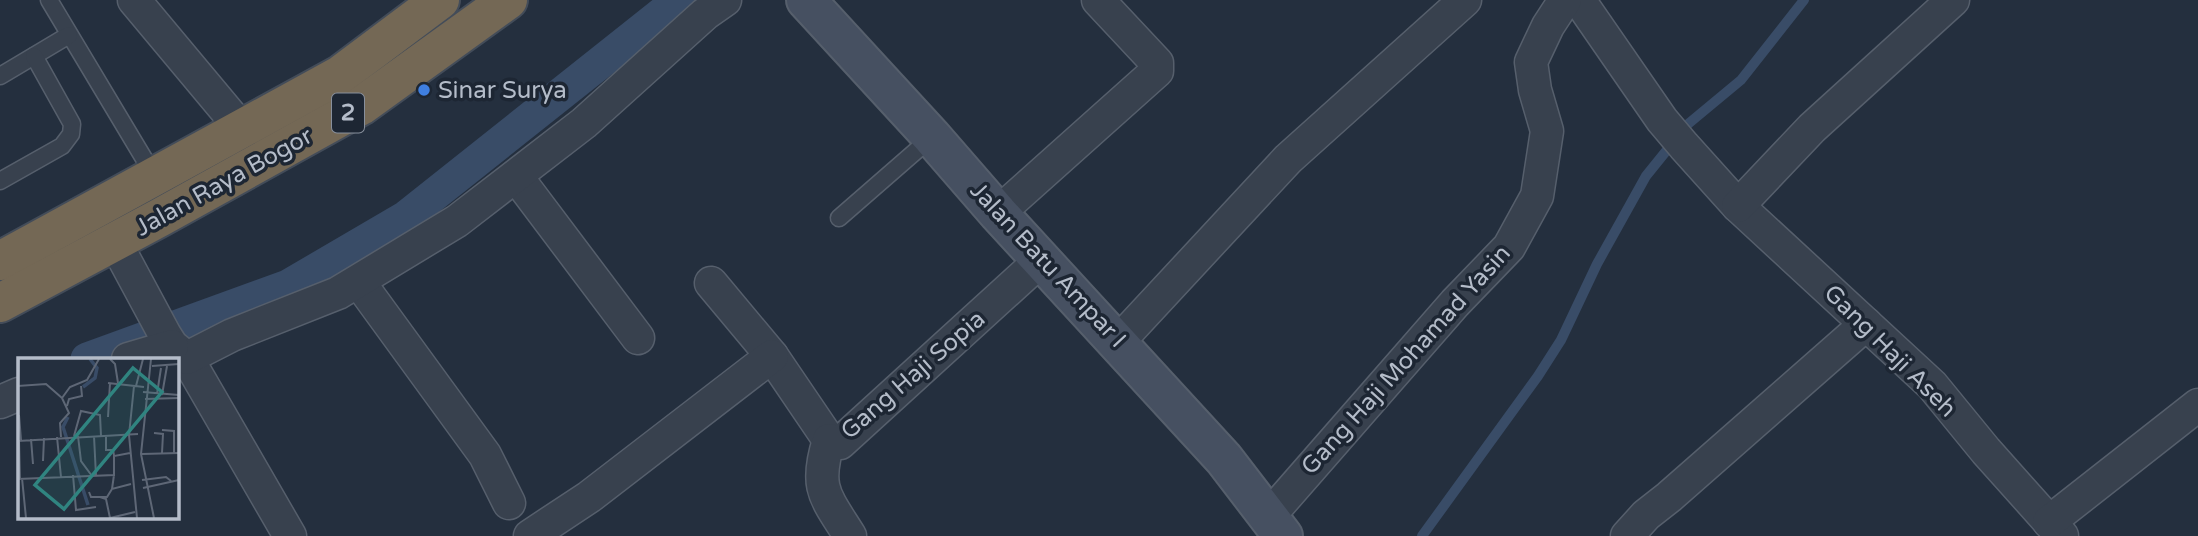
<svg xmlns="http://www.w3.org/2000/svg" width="2198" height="536" viewBox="0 0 2198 536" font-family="'Varela Round',sans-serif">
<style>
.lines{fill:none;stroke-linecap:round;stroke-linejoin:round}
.stream{stroke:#394c67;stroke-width:10}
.canal{stroke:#394c67;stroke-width:33}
.lane-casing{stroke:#565f6c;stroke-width:19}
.street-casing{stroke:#565f6c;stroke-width:35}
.secondary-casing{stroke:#565f6c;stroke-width:42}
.highway-casing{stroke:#434c59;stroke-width:42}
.lane{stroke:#38414e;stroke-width:16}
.street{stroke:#38414e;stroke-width:32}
.secondary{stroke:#465061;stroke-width:38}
.highway{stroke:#746855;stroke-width:38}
.shop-dot{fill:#3f7fe0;stroke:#1d2633;stroke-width:2.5}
.labels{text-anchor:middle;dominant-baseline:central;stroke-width:7;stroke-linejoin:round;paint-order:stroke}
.shield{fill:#1d2633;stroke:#878f9c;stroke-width:2}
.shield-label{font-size:23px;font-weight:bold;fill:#b4bcc9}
.poi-label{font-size:24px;fill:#b4bcc9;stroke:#1d2633;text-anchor:start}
.street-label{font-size:24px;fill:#b4bcc9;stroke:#1d2633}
.inset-river{fill:none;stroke:#394c67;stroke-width:3.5}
.inset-road{fill:none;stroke:#5e6776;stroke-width:2}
.view{fill:#308480;fill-opacity:0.15;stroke:#308480;stroke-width:3.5}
.inset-edge{fill:none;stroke:#b4bcc9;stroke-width:3.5}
</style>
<rect width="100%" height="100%" fill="#242f3e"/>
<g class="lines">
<path class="stream" d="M 1422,536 L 1538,376 L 1561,340 L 1597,264 L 1646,176 L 1688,124 L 1741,80 L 1804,0"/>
<path class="canal" d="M 87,359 L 288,286 L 406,217 L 679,0"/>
<g class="lane-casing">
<g id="lane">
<path d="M 49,0 L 155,177"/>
<path d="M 0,76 L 69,35"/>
<path d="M 0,181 L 62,146 L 71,134 L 72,124 L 34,56"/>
<path d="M 839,218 L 932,137"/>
</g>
</g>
<g class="street-casing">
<g id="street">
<path d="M 134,0 L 241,128"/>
<path d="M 1579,0 L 1662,120 L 1684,146 L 1738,206 L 1932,385 L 1986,451 L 2062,536"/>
<path d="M 516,176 L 638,338"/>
<path d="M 1738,206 L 1812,128 L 1953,0"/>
<path d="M 998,213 L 1157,71 L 1157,63 L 1098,0"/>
<path d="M 115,242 L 165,335 L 172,346 L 187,358 L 290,536"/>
<path d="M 359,282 L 485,455 L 509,503"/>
<path d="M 711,283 L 772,356 L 829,440"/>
<path d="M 1118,342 L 1288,159 L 1465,0"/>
<path d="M 187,358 L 232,335 L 338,293 L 457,221 L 584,123 L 705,14 L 725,0"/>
<path d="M 128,359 L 172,346"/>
<path d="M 0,402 L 19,394"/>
<path d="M 1268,517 L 1455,303 L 1509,247 L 1537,196 L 1547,131 L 1535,90 L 1531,62 L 1548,26 L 1565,0"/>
<path d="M 2049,522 L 2198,405"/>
<path d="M 530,536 L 589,497 L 772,356"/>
<path d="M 850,536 C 825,496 814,488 829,440 L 840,443 L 1041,260"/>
<path d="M 1627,536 L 1646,515 L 1669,497 L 1866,324"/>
</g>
</g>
<g class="secondary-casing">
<path id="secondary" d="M 806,0 L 932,137 L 998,213 L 1224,459 L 1283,536"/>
</g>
<g class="highway-casing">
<g id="highway">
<path d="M 0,261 L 340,75 L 440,0"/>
<path d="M 0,303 L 159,218 L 361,106 L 508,0"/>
</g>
</g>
<use href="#lane" class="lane"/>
<use href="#street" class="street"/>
<use href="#secondary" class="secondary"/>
<use href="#highway" class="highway"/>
</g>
<circle class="shop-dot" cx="424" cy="90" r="7"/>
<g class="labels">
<rect class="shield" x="332" y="93.5" width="32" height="39" rx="5"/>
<g class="shield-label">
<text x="348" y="113">2</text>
</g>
<g class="poi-label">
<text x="438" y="90">Sinar Surya</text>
</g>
<g class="street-label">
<text transform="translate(224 182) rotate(-29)">Jalan Raya Bogor</text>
<text transform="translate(1048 265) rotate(47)">Jalan Batu Ampar I</text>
<text transform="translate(1890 351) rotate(45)">Gang Haji Aseh</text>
<text transform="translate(1406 360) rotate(-48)">Gang Haji Mohamad Yasin</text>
<text transform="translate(913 375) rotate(-41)">Gang Haji Sopia</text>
</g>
</g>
<g transform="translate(18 358)">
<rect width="161" height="161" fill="#242f3e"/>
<path class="inset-river" d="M 65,29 L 77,20 L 79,10 L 72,1M 50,59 L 45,69 L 70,147"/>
<path class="inset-road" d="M 1,1 L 0,28 L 28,26 L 44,40M 92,1 L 97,6 L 100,25M 133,1 L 123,96 L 136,160M 134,8 L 161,6M 90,25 L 126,29M 116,28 L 111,77 L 119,160M 118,28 L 125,1M 125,34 L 161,37M 139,36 L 143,10M 144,37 L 149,8M 44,40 L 52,29 L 69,22 L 81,1M 127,41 L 161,40M 49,48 L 51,41 L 64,38 L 63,28M 1,57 L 3,82M 90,59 L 92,25M 144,72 L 156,73 L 156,95M 136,75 L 145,76 L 144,95M 56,78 L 63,53 L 82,57 L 83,78M 60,78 L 63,103 L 74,118M 76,78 L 78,118M 88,78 L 88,92 L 95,92 L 96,97M 39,79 L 43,119M 43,79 L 42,65 L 51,55 L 44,40M 13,81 L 15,106M 1,82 L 2,121M 0,83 L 120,76M 124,96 L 161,95M 25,103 L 26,80M 55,117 L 58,152 L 78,149M 96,117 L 94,131 L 113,126M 4,120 L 8,160M 0,121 L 96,117 L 96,98 L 112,95M 124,122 L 148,119 L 153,123M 125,130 L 161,122M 71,134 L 73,139 L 89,139 L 94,131M 82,139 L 88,141 L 92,160 L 117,154"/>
<path class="view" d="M 115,10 L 144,34 L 46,151 L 17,127 Z"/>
<rect width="161" height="161" class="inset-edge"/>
</g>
</svg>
